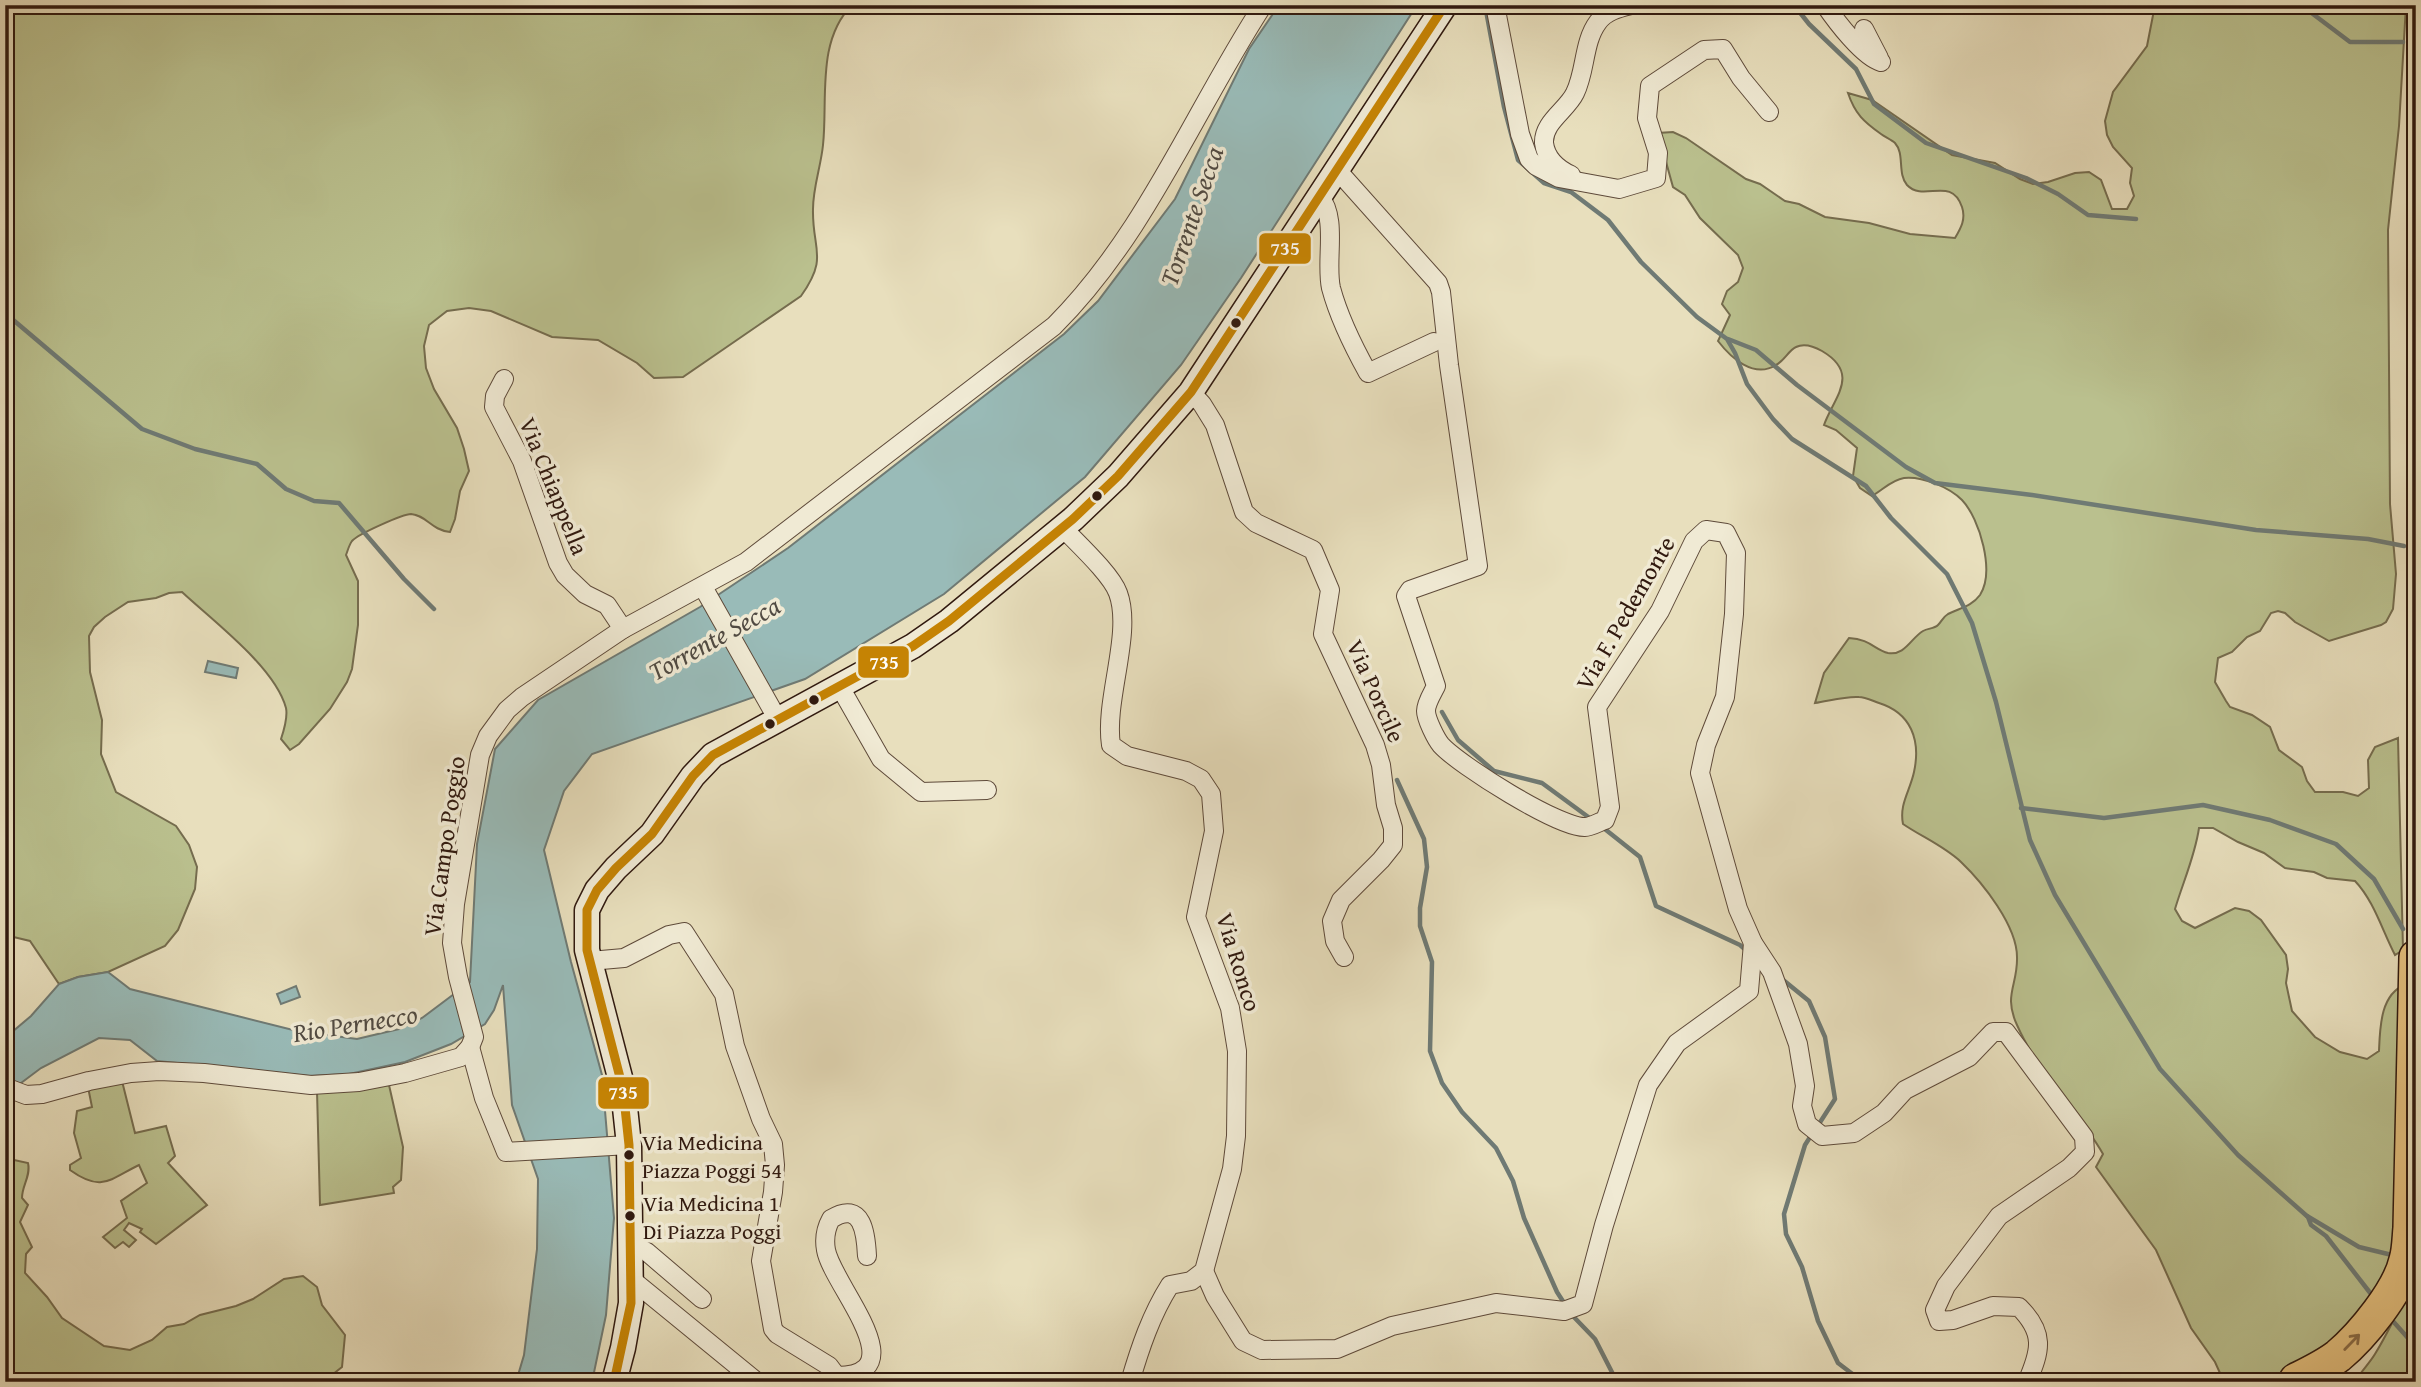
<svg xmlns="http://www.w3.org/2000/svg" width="2421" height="1387" viewBox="0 0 2421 1387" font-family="'Gentium Book Plus',serif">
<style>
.green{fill:#bac08e;stroke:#756c4e;stroke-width:2}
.water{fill:#99bbb8;stroke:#6f7a74;stroke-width:2}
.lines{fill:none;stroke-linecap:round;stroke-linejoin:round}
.stream{stroke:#6f7a74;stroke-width:4.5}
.street-casing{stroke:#5e4a3a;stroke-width:20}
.secondary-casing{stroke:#30190f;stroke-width:27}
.highway-casing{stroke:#30190f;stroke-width:36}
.street{stroke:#f0ead4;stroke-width:18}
.secondary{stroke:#f0ead4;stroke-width:24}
.highway{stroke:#e4c07e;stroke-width:33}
.bus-1-casing{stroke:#f0ead4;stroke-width:14}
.bus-1{stroke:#c58304;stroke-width:9}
.oneway{stroke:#8a6c46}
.bus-dot{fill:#30190f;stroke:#f0ead4;stroke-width:2.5}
.labels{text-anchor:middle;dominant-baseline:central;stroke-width:7;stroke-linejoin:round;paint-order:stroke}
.bus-label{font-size:22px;fill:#30190f;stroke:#f0ead4;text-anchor:start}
.street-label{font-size:24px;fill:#30190f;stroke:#f0ead4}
.water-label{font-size:26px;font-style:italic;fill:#504a42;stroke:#f0ead4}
.line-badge{stroke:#f0ead4;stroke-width:2.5}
.badge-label{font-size:19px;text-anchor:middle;font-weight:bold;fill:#fff}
</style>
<rect width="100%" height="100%" fill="#e8dfbd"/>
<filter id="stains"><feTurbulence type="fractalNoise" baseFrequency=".00286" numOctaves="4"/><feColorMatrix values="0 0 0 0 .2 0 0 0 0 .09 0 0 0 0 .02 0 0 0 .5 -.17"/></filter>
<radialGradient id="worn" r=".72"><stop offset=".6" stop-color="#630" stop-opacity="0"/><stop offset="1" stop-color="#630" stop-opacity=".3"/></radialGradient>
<g class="green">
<path d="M 5,5 L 852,5 C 816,41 828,100 823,145 C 821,166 813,187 813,209 C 812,250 829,257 801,296 L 683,377 L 654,378 L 637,363 L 598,340 L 552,337 L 491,311 L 469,308 L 447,311 L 429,325 L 424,346 L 426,368 L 434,389 L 457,428 L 464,449 L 469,471 L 460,491 L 455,519 L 450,532 C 431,530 426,515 411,514 C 403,514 358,534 352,541 C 349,545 348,550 346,555 L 358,581 L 358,625 L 352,669 L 347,682 L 330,709 L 299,744 L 290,750 L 281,739 C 284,730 288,718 286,708 C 275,667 213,621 182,592 L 169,593 L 156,598 L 128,602 L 105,617 L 94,627 L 89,636 L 90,672 L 102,720 L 101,754 L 116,792 L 176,826 L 189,845 L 197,867 L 195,889 L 178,930 L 165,946 L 108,972 L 78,977 L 59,984 L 30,941 L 5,935 Z"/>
<path d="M 2155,5 L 2406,5 L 2399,126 L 2388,230 L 2390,504 L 2396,574 L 2393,609 L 2386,622 L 2381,625 L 2329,641 L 2295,622 L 2285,613 L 2278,611 L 2271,613 L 2260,631 L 2247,637 L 2232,652 L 2218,658 L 2215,682 L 2226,701 L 2230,707 L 2252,715 L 2270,727 L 2279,750 L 2302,767 L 2307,781 L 2315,792 L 2343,792 L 2358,796 L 2369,788 L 2368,760 L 2375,747 L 2398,738 L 2403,950 L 2395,955 C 2382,930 2374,901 2355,881 L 2327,878 L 2314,872 L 2285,868 L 2264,853 L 2238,842 L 2213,828 L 2199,828 C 2195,856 2183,882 2175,909 L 2182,921 L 2195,928 L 2235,908 L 2249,911 L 2261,920 L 2286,955 L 2288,969 L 2286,983 L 2292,1011 L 2315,1037 L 2340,1052 L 2367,1059 L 2379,1051 C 2380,1029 2380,994 2405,985 L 2397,1244 L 2379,1286 L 2352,1324 L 2289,1382 L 2224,1382 L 2215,1362 L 2191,1328 L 2156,1250 L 2096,1167 L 2103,1154 C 2077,1109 2038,1073 2017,1025 C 2003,995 2018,985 2017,957 C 2017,926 1983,883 1961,862 C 1944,846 1922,837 1903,824 C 1899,804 1910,791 1914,772 C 1921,740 1911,713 1879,703 C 1873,701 1865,697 1859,697 C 1845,696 1829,701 1815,703 L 1824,673 L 1849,638 C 1870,639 1875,650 1888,653 C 1905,656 1911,638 1923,631 C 1928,628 1934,629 1938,625 C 1942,621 1943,617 1948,614 C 1960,608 1972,606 1980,595 C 1995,572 1980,519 1962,500 C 1949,487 1922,476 1904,478 C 1891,480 1883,490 1872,496 L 1860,488 L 1853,476 L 1857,448 L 1836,430 L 1824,425 C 1834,397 1861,374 1822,351 C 1815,347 1804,343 1796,347 C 1789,350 1784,361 1776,365 C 1754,379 1731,358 1718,341 L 1730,315 L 1722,304 L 1727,291 L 1738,282 L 1743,268 L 1738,255 L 1700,218 L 1685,195 L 1673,187 L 1658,133 L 1673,132 L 1686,138 L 1746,179 L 1760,184 L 1785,201 L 1799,204 L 1825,217 L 1869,223 L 1910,234 L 1955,238 C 1961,228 1966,219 1962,207 C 1951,175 1924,203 1907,185 C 1897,173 1905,154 1895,143 C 1892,140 1885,137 1881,134 C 1864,122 1855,114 1848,93 L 1872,100 L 1952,155 L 1995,163 L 2020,179 L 2033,184 L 2048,182 L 2075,173 L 2089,172 L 2101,180 L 2112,209 L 2127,209 L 2134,196 L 2130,183 L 2132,168 L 2113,147 L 2107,135 L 2105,121 L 2113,92 L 2147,46 Z"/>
<path d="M 122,1081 L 135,1133 L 166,1126 L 175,1156 L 168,1163 L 207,1205 L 156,1244 L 140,1232 L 142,1229 L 129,1223 L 124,1230 L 136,1240 L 129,1247 L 123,1242 L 115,1248 L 103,1237 L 127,1218 L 121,1201 L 147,1183 L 139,1165 C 110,1179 102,1193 70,1170 L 70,1165 L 81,1158 L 74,1133 L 77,1111 L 92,1107 L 88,1087 Z"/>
<path d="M 389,1085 L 403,1147 L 401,1180 L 393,1187 L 394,1193 L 320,1205 L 317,1091 Z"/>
<path d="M 5,1158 L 28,1163 C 31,1176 22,1185 22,1198 L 28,1205 L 20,1222 L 32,1247 L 26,1254 L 25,1273 L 47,1297 L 62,1318 L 104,1346 L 130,1350 L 152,1340 L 167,1327 L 184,1324 L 200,1315 L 236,1306 L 253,1299 L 284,1279 L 303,1276 L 317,1287 L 322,1305 L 345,1335 L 342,1367 L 323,1382 L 5,1382 Z"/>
<path d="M 2416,1273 L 2416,1382 L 2355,1382 C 2361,1371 2369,1364 2375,1354 C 2391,1328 2403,1301 2416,1273 Z"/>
</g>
<g class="water">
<path d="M 1279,5 L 1417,5 L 1241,278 L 1181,365 L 1085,477 L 944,594 L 805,679 L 592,754 L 564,791 L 544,850 L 571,962 L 602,1075 L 614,1218 L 606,1315 L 592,1382 L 516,1382 L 524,1355 L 537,1249 L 538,1179 L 512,1105 L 503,985 L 494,1010 L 485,1024 L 451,1044 L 405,1062 L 349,1074 L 309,1076 L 157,1061 L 130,1040 L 99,1038 L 41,1068 L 5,1095 L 5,1038 L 31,1016 L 59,984 L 78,977 L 108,972 L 130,989 L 297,1031 L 357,1039 L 399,1029 L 422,1018 L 470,982 L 477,844 L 495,749 L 538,700 L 700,607 L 788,548 L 1064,334 L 1098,301 L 1175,199 L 1249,49 Z"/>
<path d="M 208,661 L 238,668 L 236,678 L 205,672 Z"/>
<path d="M 296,986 L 300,997 L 281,1004 L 277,994 Z"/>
</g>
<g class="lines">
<g class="stream">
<path d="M 1485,5 L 1504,107 L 1518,160 L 1544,183 L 1571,192 L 1608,220 L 1641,262 L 1697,317 L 1727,339 L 1735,353 L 1747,384 L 1773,419 L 1792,439 L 1866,486 L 1891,518 L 1947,574 L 1972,623 L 1996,702 L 2030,840 L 2055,895 L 2160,1069 L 2238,1155 L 2308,1217 L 2311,1225 L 2326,1236 L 2371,1294"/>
<path d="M 1794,5 L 1809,24 L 1856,69 L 1874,104 L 1926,143 L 2026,178 L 2058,194 L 2088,215 L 2136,219"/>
<path d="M 2301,5 L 2350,42 L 2403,42"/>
<path d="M 5,313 L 142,429 L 195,449 L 257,464 L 286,489 L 314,501 L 339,503 L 404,579 L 434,609"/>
<path d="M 1728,339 L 1756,350 L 1797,385 L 1906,467 L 1935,483 L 2032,495 L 2256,530 L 2368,539 L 2404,546"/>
<path d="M 1442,712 L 1458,740 L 1494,771 L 1542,783 L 1591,819"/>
<path d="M 1397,780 L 1424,839 L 1427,867 L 1420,908 L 1420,926 L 1432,962 L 1430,1051 L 1442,1083 L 1462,1112 L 1496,1148 L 1513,1181 L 1524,1218 L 1557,1292 L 1566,1306"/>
<path d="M 2021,808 L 2104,818 L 2203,805 L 2270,820 L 2336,844 L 2374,879 L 2403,929"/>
<path d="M 1601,826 L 1640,857 L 1656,906 L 1740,945 L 1748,952"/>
<path d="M 1782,979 L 1809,1001 L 1825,1037 L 1835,1099 L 1817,1127"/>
<path d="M 1812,1134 L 1805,1145 L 1784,1214 L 1786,1234 L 1802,1267 L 1818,1321 L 1838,1363 L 1863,1382"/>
<path d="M 2307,1216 L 2359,1247 L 2392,1255"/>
<path d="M 1571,1314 L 1595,1339 L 1617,1382"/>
<path d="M 2391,1319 L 2416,1347"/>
</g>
<g class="street-casing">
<g id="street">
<path d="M 1495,5 L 1520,134 L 1529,159 L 1536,166 L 1559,178 L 1619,189 L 1656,178 L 1658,153 L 1647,118 L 1650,86 L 1704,50 L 1723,49 L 1741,78 L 1769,112"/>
<path d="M 1825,5 C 1836,21 1863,57 1881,62"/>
<path d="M 1864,29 L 1879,58"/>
<path d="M 1338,171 L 1438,283 L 1441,292 L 1449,365 L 1478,566 L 1410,590 L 1406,596 L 1436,686 C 1432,694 1426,703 1426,711 C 1426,719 1436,739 1441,745 C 1459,765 1559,828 1585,827 C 1591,827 1599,822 1605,820 L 1610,807 L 1597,707 L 1660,611 L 1694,541 L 1706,530 L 1726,533 L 1736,553 L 1734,614 L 1725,697 L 1706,745 L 1700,773 L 1738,909 L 1753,943 L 1772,972 L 1798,1044 L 1805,1086 L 1802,1106 L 1807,1124 L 1822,1136 L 1854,1133 L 1884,1113 L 1905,1090 L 1969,1057 L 1993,1032 L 2006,1032 L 2084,1137 L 2085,1152 L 2069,1168 L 1999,1216 L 1946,1286 L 1935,1310 L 1939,1321 L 1953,1320 L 1993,1306 L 2019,1307 C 2045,1333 2041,1350 2027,1382"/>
<path d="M 1571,175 C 1558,169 1546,159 1544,143 C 1543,122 1567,110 1575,93 C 1586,71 1583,42 1598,22 C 1606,11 1619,8 1631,5"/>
<path d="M 1320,197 C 1338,219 1325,261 1331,288 C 1339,318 1353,346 1368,373 L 1434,342"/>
<path d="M 504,379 L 495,396 L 494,407 L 522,461 L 558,563 L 565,575 L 585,594 L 607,605 L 623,629"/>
<path d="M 1191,392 L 1202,404 L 1215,425 L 1244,512 L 1256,523 L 1313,550 L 1330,590 L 1323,634 L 1375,745 L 1381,765 L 1386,805 L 1393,828 L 1393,845 L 1381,860 L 1341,900 L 1332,921 L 1335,941 L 1344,957"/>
<path d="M 1062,527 C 1077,543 1111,574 1118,593 C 1133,633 1104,700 1111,745 L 1127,756 L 1186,771 L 1201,779 L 1211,794 L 1214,831 L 1196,917 L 1230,1008 L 1237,1051 L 1236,1136 L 1232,1169 L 1204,1271 L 1191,1281 L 1170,1285 C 1151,1315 1140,1348 1130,1382"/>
<path d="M 703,587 L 778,720"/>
<path d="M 840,687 L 881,759 L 921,792 L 987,790"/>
<path d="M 590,961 L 624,958 L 669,935 L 684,932 L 724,994 L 735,1046 L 761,1119 L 773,1144 L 775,1165 L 773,1192 L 761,1261 L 773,1329 L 777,1334 L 829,1366 L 841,1382"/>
<path d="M 470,1047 L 484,1098 L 506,1152 L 629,1145"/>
<path d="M 5,1087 L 26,1095 L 42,1094 L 89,1081 L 131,1073 L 159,1071 L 204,1073 L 311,1085 L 359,1082 L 405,1073 L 461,1057 L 470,1047 L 474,1037 L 458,977 L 452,943 L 455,904 L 480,755 L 488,736 L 507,710 L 522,697 L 623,629 L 746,562 L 1054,326 C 1146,234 1193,113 1263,5"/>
<path d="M 629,1242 L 647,1252 L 702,1299"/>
<path d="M 1204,1271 L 1215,1296 L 1243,1341 L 1262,1350 L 1337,1349 L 1392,1326 L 1496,1303 L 1564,1311 L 1583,1304 L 1604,1225 L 1648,1085 L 1677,1043 L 1749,991 L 1753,943"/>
<path d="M 631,1279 L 757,1382"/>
<path d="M 838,1376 C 917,1374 832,1285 826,1250 C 824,1239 826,1228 831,1219 C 863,1199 866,1235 867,1256"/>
</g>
</g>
<g class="secondary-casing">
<path id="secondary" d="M 614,1382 L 623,1348 L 631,1303 L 629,1145 L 623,1089 L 587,950 L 587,910 L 597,890 L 616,868 L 652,834 L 693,776 L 713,755 L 913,646 L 949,621 L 1073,519 L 1118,476 L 1191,392 L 1445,5"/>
</g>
<g class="highway-casing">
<path id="highway" d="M 2296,1380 C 2310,1373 2325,1366 2338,1356 C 2362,1336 2399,1291 2406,1260 C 2409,1250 2409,1238 2410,1228 L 2416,957"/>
</g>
<use href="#street" class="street"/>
<use href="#secondary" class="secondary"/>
<use href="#highway" class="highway"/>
<g class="bus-1-casing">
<path id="bus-1" d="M 614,1382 L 631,1303 L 629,1145 L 623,1089 L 587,950 L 587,910 L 597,890 L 616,868 L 652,834 L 693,776 L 713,755 L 913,646 L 949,621 L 1073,519 L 1118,476 L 1191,392 L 1445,5"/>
</g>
<use href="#bus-1" class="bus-1"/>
</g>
<defs><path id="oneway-shaft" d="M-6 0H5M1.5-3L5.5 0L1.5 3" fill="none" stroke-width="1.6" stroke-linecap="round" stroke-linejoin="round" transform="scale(1.75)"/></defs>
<use class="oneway" href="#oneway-shaft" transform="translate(2352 1342) rotate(-46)"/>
<g class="bus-dot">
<circle cx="1236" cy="323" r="6"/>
<circle cx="1097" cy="496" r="6"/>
<circle cx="814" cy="700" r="6"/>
<circle cx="770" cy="724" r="6"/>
<circle cx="629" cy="1155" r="6"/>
<circle cx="630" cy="1216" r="6"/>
</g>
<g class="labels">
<g class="bus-label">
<text x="642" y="1142">Via Medicina<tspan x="642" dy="28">Piazza Poggi 54</tspan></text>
<text x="643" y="1203">Via Medicina 1<tspan x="643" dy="28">Di Piazza Poggi</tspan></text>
</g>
<g class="street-label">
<text transform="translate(554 486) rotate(68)">Via Chiappella</text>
<text transform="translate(1625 613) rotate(-60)">Via F. Pedemonte</text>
<text transform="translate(1376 691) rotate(66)">Via Porcile</text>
<text transform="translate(444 846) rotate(-82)">Via Campo Poggio</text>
<text transform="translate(1239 962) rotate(73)">Via Ronco</text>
</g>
<g class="water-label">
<text transform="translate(1191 216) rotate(-71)">Torrente Secca</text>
<text transform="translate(714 638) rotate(-29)">Torrente Secca</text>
<text transform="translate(355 1023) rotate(-9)">Rio Pernecco</text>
</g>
</g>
<g class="line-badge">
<rect x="1258" y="232" width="54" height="33" rx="7" fill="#c58304"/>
<rect x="857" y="645" width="53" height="34" rx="7" fill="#c58304"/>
<rect x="597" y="1076" width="53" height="34" rx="7" fill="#c58304"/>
</g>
<g class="badge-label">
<text x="1285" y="255">735</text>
<text x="884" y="669">735</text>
<text x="623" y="1099">735</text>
</g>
<rect width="2421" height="1387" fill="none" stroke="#e8dfbd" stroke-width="28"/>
<rect x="7" y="7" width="2407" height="1373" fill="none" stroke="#30190f" stroke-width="3.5"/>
<rect x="14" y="14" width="2393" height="1359" fill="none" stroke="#30190f" stroke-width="2"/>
<rect width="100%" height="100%" filter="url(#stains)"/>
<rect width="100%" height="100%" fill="url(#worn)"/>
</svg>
